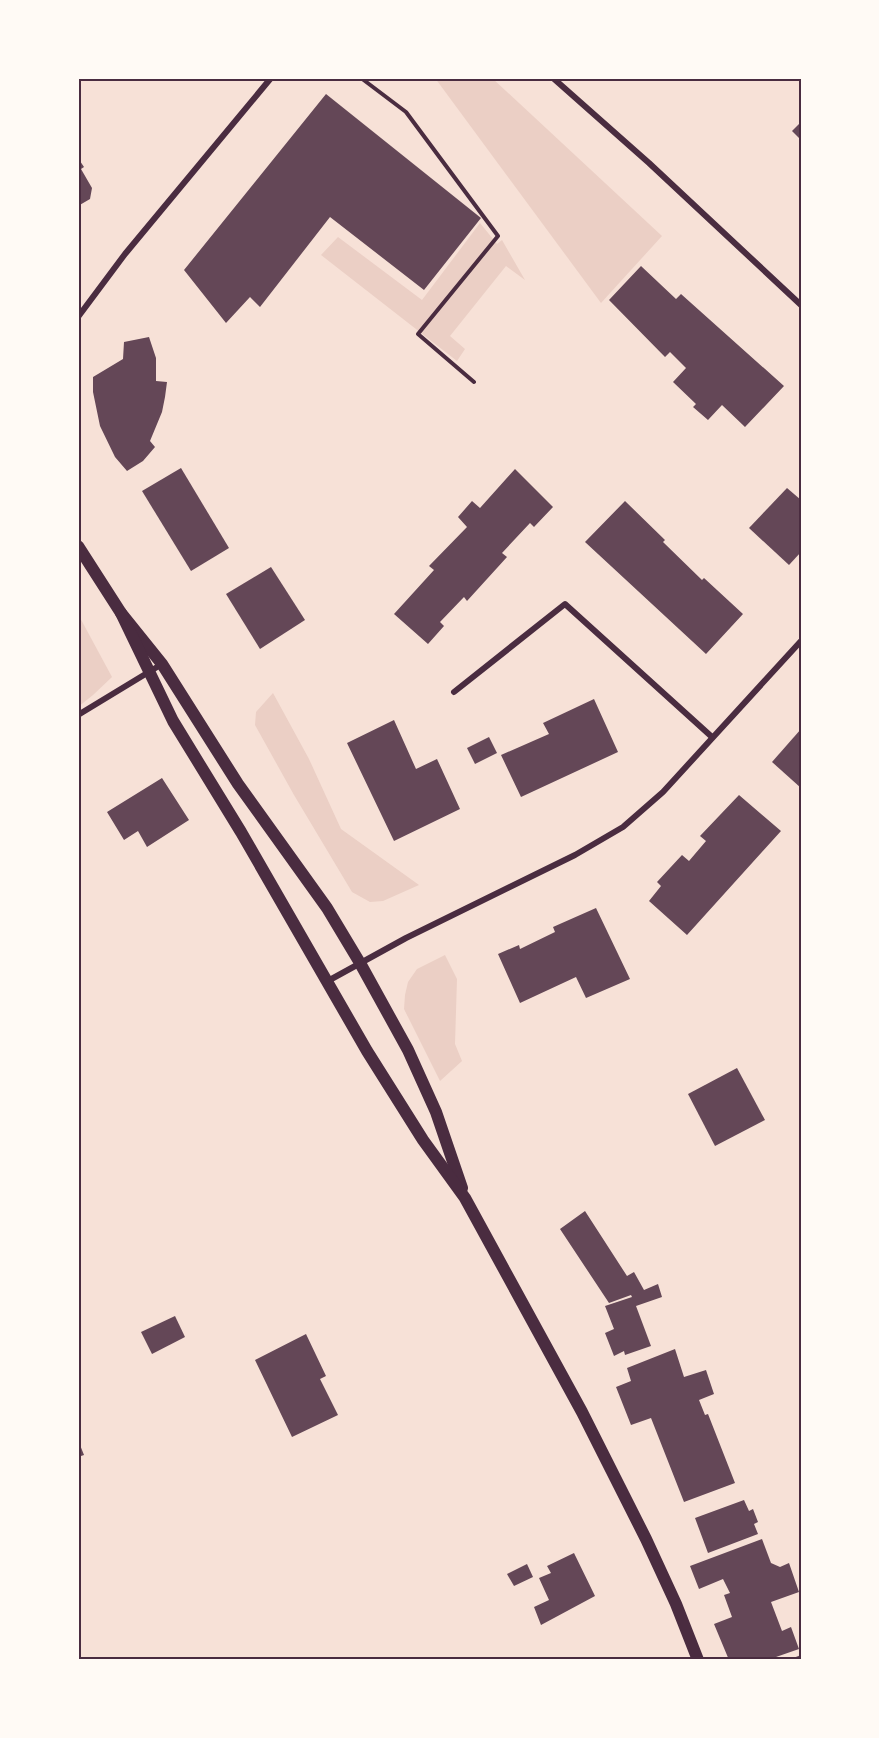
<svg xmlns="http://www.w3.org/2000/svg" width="879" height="1738" viewBox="0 0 879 1738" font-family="'Golos Text',sans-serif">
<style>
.green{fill:#ebcfc5}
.building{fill:#644757}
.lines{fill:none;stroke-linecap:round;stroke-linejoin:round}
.path{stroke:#4a2c40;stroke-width:4}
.minor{stroke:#4a2c40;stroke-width:6}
.secondary{stroke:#4a2c40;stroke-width:12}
.neatline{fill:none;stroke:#4a2c40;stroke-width:2}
</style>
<rect width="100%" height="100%" fill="#f7e1d7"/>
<g class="green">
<path d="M 435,78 L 492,78 L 662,236 L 601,303 Z"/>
<path d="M 480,223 L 497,244 L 502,240 L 525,280 L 506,266 L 450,336 L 465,349 L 457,361 L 321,255 L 338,237 L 422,300 Z"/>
<path d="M 78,614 L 112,677 L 93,695 L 78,707 Z"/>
<path d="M 273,693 L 309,759 L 341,829 L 419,885 L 383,901 L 370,902 L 352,892 L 294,795 L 255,725 L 256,712 Z"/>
<path d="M 445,955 L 457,979 L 455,1044 L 462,1061 L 440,1081 L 404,1009 L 405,995 L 408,982 L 417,969 Z"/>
</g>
<g class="building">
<path d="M 326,94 L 481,218 L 424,290 L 330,217 L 260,307 L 250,297 L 226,323 L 184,270 Z"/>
<path d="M 801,122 L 801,140 L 792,131 Z"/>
<path d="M 78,158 L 84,167 L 81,169 L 92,188 L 90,199 L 78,206 Z"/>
<path d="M 641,266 L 676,299 L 681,294 L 784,386 L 745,427 L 722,405 L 708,420 L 693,407 L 696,404 L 673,382 L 686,368 L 670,352 L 665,357 L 609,300 Z"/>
<path d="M 149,337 L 156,358 L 156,381 L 167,382 L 165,397 L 162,412 L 150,441 L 155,447 L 143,461 L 127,471 L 115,457 L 100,426 L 93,392 L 93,377 L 123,359 L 124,342 Z"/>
<path d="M 181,468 L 229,548 L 191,571 L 142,491 Z"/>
<path d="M 515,469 L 553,507 L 534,527 L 530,523 L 502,553 L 507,557 L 467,601 L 464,597 L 440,622 L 444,626 L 428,644 L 394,614 L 434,570 L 429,566 L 467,527 L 458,517 L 472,501 L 480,508 Z"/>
<path d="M 787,488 L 801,500 L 801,552 L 789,565 L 749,528 Z"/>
<path d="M 625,501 L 665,540 L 663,542 L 702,580 L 704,578 L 743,614 L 706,654 L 585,542 Z"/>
<path d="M 271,567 L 305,620 L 260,649 L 226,594 Z"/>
<path d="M 594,699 L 618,752 L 521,797 L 501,755 L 549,734 L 543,723 Z"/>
<path d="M 394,720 L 416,769 L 437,759 L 460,809 L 394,841 L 347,743 Z"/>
<path d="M 801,729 L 801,788 L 772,762 Z"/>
<path d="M 489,737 L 497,753 L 475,764 L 467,748 Z"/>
<path d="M 162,778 L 189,820 L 147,847 L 138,831 L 124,840 L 107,812 Z"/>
<path d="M 739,795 L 781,831 L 687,935 L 649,901 L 661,886 L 657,882 L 682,855 L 689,861 L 706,841 L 700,836 Z"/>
<path d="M 596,908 L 630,979 L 586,998 L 576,977 L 520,1003 L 498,954 L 519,945 L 520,949 L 555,932 L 553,927 Z"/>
<path d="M 737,1068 L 765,1120 L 715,1146 L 688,1094 Z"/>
<path d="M 585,1211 L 627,1276 L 634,1272 L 644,1290 L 658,1284 L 662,1297 L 636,1306 L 651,1346 L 625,1355 L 624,1351 L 614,1356 L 605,1333 L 614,1329 L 605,1306 L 632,1297 L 631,1295 L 609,1303 L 560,1229 Z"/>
<path d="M 175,1316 L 185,1337 L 152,1354 L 141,1332 Z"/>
<path d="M 306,1334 L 326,1376 L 320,1379 L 338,1415 L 292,1437 L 255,1360 Z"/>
<path d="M 675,1349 L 684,1377 L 706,1370 L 714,1394 L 699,1400 L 705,1415 L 708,1414 L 735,1483 L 684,1502 L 651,1418 L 631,1425 L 616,1387 L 631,1381 L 627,1368 Z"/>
<path d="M 78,1440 L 84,1455 L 78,1457 Z"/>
<path d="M 744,1500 L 749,1511 L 753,1509 L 758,1522 L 754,1524 L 758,1534 L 708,1553 L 695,1518 Z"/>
<path d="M 762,1539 L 771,1563 L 780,1567 L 789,1563 L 799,1592 L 771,1602 L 782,1631 L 791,1627 L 799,1649 L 776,1657 L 777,1660 L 729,1660 L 714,1624 L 732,1617 L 724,1595 L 730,1593 L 723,1579 L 699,1589 L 690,1566 Z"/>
<path d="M 574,1553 L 595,1596 L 541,1625 L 534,1607 L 549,1600 L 539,1578 L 551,1573 L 547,1566 Z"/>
<path d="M 527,1564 L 533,1577 L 514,1586 L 507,1574 Z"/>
<path d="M 801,1655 L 801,1660 L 788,1660 Z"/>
</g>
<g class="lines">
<path class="path" d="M 361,78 L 406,112 L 498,236 L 418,334 L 474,382"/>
<g class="minor">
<path d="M 553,78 L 649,163 L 801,305"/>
<path d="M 78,317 L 125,254 L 271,78"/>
<path d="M 78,486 L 78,498"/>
<path d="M 454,692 L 565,604 L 712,737"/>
<path d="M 78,715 L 162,664"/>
<path d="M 326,982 L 406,938 L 575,855 L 623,827 L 663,792 L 801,641"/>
</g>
<g class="secondary">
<path d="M 78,546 L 121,613 L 162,664 L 238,784 L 327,908 L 360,963 L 408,1050 L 436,1112 L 462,1188"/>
<path d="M 121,613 L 173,721 L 241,832 L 367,1051 L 423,1140 L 465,1198 L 582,1412 L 646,1539 L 676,1604 L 698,1660"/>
</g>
</g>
<rect width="879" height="1738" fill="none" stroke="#fffaf5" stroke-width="159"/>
<rect x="80" y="80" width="720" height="1578" class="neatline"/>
</svg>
